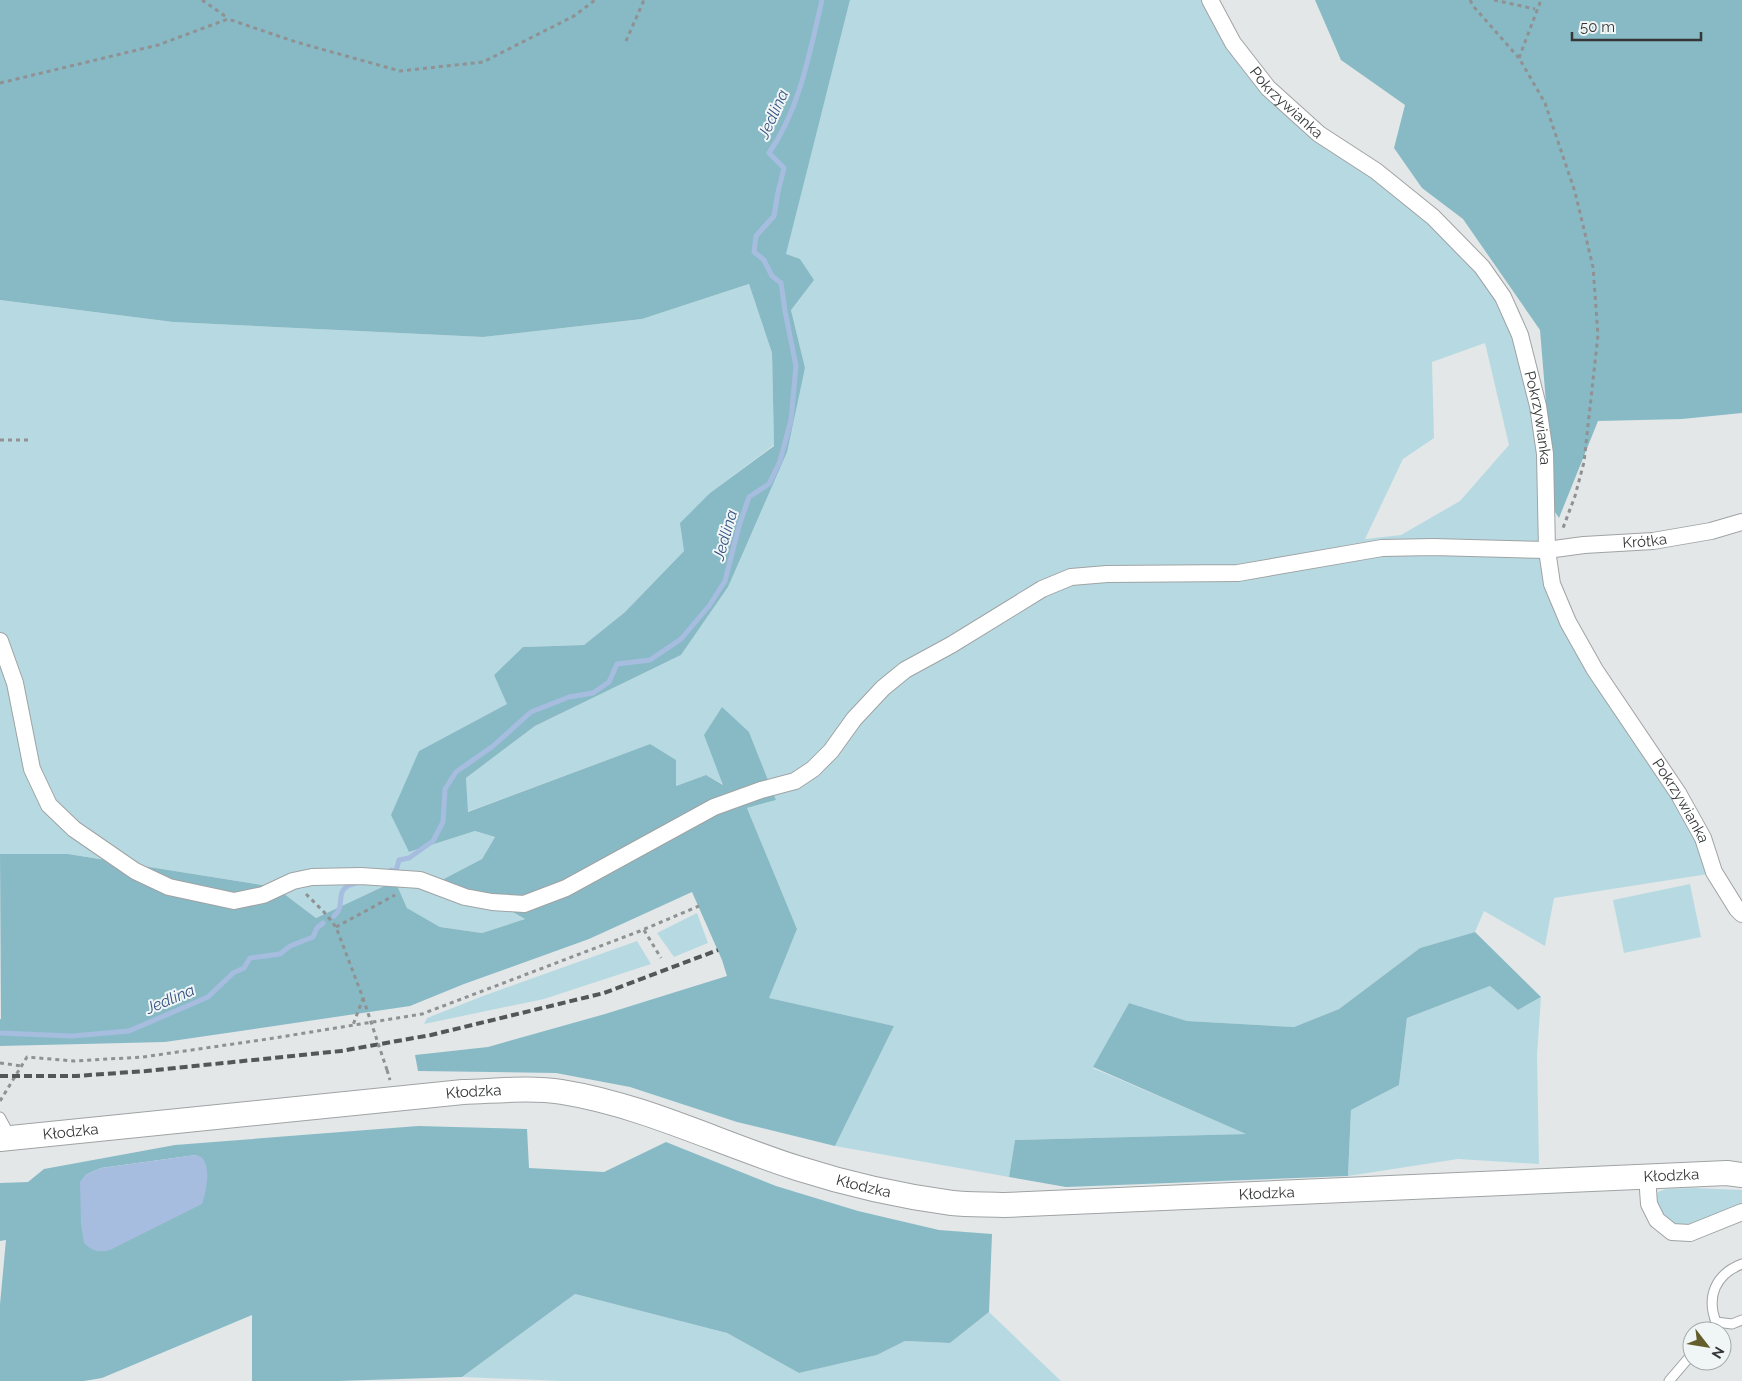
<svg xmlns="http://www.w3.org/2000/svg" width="1742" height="1381" viewBox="0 0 1742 1381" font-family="Raleway,sans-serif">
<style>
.green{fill:#b7dae2;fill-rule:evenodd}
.forest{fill:#88bac6;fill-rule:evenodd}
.water{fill:#a6bddf}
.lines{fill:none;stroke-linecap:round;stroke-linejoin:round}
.stream{stroke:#a6bddf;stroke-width:5}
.service-casing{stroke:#9fa3a4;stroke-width:11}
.minor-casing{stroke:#9fa3a4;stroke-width:18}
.secondary-casing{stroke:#9fa3a4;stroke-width:26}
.path{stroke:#8f9192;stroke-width:3;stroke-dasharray:4 4;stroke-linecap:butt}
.service{stroke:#fff;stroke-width:9}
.minor{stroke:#fff;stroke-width:16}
.secondary{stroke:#fff;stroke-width:24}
.rail{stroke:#545657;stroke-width:4;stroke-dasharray:8 4;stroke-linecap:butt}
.path-bridge{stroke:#8f9192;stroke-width:3;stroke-dasharray:4 4;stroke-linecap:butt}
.labels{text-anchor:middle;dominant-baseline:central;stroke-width:4;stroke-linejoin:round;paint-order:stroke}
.street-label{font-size:15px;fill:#353637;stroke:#f0f5f6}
.water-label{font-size:16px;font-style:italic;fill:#375584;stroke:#f0f5f6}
</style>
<rect width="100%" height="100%" fill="#e3e7e8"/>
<g class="green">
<path d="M 850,0 L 1206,0 L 1265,90 L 1430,220 L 1496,294 L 1517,337 L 1534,406 L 1549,585 L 1699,840 L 1708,874 L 1554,898 L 1545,946 L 1484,911 L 1475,932 L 1420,948 L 1339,1009 L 1294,1027 L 1187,1021 L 1129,1003 L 1093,1068 L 1247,1134 L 1015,1140 L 1009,1177 L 835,1146 L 894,1026 L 768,998 L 797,929 L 747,808 L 776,800 L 749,732 L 724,785 L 706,775 L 676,786 L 650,744 L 467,812 L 466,778 L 535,726 L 681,655 L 728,587 L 805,369 L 791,310 L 785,254 ZM 1485,343 L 1509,445 L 1460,501 L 1401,535 L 1365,539 L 1403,459 L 1434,438 L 1432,362 Z"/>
<path d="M 749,284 L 772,353 L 774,445 L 710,493 L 684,551 L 625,612 L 584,645 L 523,647 L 494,675 L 508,704 L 419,751 L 409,852 L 475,831 L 495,837 L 482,859 L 436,883 L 499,904 L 525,919 L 482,933 L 440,927 L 407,908 L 395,881 L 316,918 L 275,887 L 68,854 L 0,854 L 0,300 L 173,322 L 483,337 L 642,319 Z"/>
<path d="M 1690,884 L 1701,937 L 1624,953 L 1613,900 Z"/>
<path d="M 697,913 L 708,943 L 674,957 L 657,933 Z"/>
<path d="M 637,941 L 651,964 L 544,999 L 424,1024 L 427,1018 L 483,996 Z"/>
<path d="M 1490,986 L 1518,1010 L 1541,997 L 1537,1055 L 1539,1164 L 1458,1159 L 1348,1176 L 1351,1110 L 1399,1085 L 1407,1018 Z"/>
<path d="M 1694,1188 L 1742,1190 L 1742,1207 L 1699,1224 L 1678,1228 L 1659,1212 L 1656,1198 L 1658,1192 L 1666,1189 Z"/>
<path d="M 575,1294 L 727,1333 L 799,1373 L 877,1355 L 905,1341 L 950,1343 L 989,1312 L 1061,1381 L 563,1381 L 462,1377 Z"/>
</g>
<g class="forest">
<path d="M 0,0 L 850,0 L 786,254 L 800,259 L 814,280 L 791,310 L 805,368 L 787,452 L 728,587 L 681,655 L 535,726 L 466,778 L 468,812 L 650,744 L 676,760 L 676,786 L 706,775 L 723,785 L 704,735 L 722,707 L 749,732 L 776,800 L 747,808 L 797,929 L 769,998 L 894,1026 L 835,1146 L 737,1122 L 630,1087 L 556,1073 L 418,1071 L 415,1055 L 488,1047 L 605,1014 L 727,976 L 722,960 L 692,892 L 589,939 L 464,984 L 410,1006 L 165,1042 L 0,1046 L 0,1019 L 1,1019 L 0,854 L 68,854 L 275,887 L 316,918 L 395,881 L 407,908 L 440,927 L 482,933 L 525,919 L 499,904 L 436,883 L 482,859 L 495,837 L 475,831 L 409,852 L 391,815 L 419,751 L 507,704 L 494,675 L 523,647 L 584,645 L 625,612 L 684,551 L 680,523 L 710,493 L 774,446 L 772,353 L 749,284 L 642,319 L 483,337 L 173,322 L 0,300 Z"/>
<path d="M 1315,0 L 1742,0 L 1742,413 L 1682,419 L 1598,421 L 1559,518 L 1555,512 L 1540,330 L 1463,219 L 1422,188 L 1394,148 L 1405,105 L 1341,60 Z"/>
<path d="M 1475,932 L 1541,997 L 1518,1010 L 1490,986 L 1407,1018 L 1399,1085 L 1351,1110 L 1348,1176 L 1066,1187 L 1009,1177 L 1015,1140 L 1246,1134 L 1093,1067 L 1129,1003 L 1187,1021 L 1294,1027 L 1339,1009 L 1420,948 Z"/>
<path d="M 418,1126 L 527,1129 L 529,1168 L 604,1172 L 666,1142 L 776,1186 L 858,1211 L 939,1230 L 992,1234 L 989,1312 L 950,1343 L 905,1341 L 877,1355 L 799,1373 L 727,1333 L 575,1294 L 462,1377 L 338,1381 L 252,1381 L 252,1315 L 102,1378 L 84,1381 L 0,1381 L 0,1304 L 6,1240 L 0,1241 L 0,1183 L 28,1182 L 44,1169 L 175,1145 ZM 196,1155 L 203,1159 L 85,1175 L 101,1168 Z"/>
</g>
<path class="water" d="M 196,1155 C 198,1156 201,1157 203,1159 C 211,1169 206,1193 202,1204 L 110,1250 C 99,1253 92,1251 84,1243 L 81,1224 L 80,1182 L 85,1175 L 101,1168 Z"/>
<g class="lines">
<g class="stream">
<path d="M 391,870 L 396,871 L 399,860 L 409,858 L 433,841 L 443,822 L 445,789 L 456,772 L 493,746 L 531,712 L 569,697 L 593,693 L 609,682 L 617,664 L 650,660 L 681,639 L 709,606 L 725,581 L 739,526 L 749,497 L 769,484 L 780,461 L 791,420 L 796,366 L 785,311 L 781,283 L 772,276 L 764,260 L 754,252 L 756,236 L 774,216 L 778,192 L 784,168 L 769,153 C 800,109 810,51 822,0"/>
<path d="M 334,916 C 348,904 331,889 356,883"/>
<path d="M 0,1033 L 72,1036 L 129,1031 L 208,997 L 233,973 L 244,968 L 250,958 L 280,954 L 290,946 L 313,937 L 317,928 L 323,923"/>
</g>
<g class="service-casing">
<g id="service">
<path d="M 0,1117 L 11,1137"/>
<path d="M 1716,1322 C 1706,1296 1716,1274 1742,1264"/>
<path d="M 1716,1322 L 1732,1324 L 1742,1320"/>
<path d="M 1710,1331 L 1716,1322"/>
<path d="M 1669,1381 L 1692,1354"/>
</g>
</g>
<g class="minor-casing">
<g id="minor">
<path id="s1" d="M 1210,0 L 1233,43 L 1268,88 L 1319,134 L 1376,171 L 1433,217 L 1482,267 L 1503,297 L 1520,335 L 1538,406 L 1545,454 L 1547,550 L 1552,584 L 1568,622 L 1595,670 L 1678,793 L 1703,838 L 1714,872 L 1737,909 L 1742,914"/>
<path id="s2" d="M 0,641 L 15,683 L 32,769 L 49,805 L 74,829 L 135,871 L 169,887 L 234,901 L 263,895 L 293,881 L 312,877 L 361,876 L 420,880 L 465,897 L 492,902 L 524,904 L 566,888 L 714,807 L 761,790 L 795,781 L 813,769 L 831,751 L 854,719 L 883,688 L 905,670 L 951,645 L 1042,589 L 1071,577 L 1107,574 L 1238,573 L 1382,548 L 1433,547 L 1547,550 L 1584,545 L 1653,541 L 1711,531 L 1742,522"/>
<path d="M 1647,1175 L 1649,1204 L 1657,1220 L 1672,1232 L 1690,1233 L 1742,1212"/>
</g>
</g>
<g class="secondary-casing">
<g id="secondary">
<path id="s3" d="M 0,1139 L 463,1092 C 496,1091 530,1087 562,1092 C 643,1105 719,1143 797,1168 C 847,1184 899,1196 952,1203 C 970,1205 988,1204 1005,1205 L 1727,1173 L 1742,1175"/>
</g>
</g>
<g class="path">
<path d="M 202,0 L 228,18"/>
<path d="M 1470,0 L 1474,7 L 1519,58 L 1545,103 L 1575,192 L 1593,267 L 1598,335 L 1584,462 L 1575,496 L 1563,528"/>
<path d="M 1494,0 L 1535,9"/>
<path d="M 626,41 L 644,0"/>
<path d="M 1519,58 L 1541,0"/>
<path d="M 0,83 L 158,45 L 228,19 L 296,42 L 400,71 L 483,62 L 574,16 L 595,0"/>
<path d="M 0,440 L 32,440"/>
<path d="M 306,894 L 324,912 L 336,927 L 363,998 L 353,1025"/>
<path d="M 336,927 L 395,895"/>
<path d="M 644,930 L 661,958"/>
<path d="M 0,1063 L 22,1066"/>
<path d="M 387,1070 L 390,1080"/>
<path d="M 0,1101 L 27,1057 L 74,1061 L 143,1057 L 268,1039 L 422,1014 L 640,931 L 699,906"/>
</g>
<use href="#service" class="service"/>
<use href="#minor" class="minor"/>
<use href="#secondary" class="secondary"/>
<path class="rail" d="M 0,1076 L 76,1076 L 146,1071 L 341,1051 L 431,1035 L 604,993 L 718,950"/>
<path class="path-bridge" d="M 363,998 L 387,1070"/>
</g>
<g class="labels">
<g class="street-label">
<text stroke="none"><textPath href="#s1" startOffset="129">Pokrzywianka</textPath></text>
<text stroke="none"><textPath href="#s1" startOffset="549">Pokrzywianka</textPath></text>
<text stroke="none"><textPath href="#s2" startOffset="1906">Krótka</textPath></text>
<text stroke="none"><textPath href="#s1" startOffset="969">Pokrzywianka</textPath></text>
<text stroke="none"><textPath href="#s3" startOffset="476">Kłodzka</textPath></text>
<text stroke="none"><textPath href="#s3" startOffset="71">Kłodzka</textPath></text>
<text stroke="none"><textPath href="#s3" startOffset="1691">Kłodzka</textPath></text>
<text stroke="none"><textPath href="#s3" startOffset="881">Kłodzka</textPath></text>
<text stroke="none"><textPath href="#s3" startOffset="1286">Kłodzka</textPath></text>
</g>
<g class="water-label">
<text transform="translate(773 114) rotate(-66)">Jedlina</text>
<text transform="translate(725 535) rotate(-74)">Jedlina</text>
<text transform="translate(170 999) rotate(-23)">Jedlina</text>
</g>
</g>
<g transform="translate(1707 1346) rotate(121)"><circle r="24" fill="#f0f5f6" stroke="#a5a9aa"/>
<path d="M0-4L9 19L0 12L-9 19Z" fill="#635e2b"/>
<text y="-8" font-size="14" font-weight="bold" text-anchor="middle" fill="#353637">N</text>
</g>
<path d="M1572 32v8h129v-8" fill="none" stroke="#353637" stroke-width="2.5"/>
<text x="1580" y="32" font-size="15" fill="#353637" stroke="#f0f5f6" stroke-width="4" paint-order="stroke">50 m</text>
</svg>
